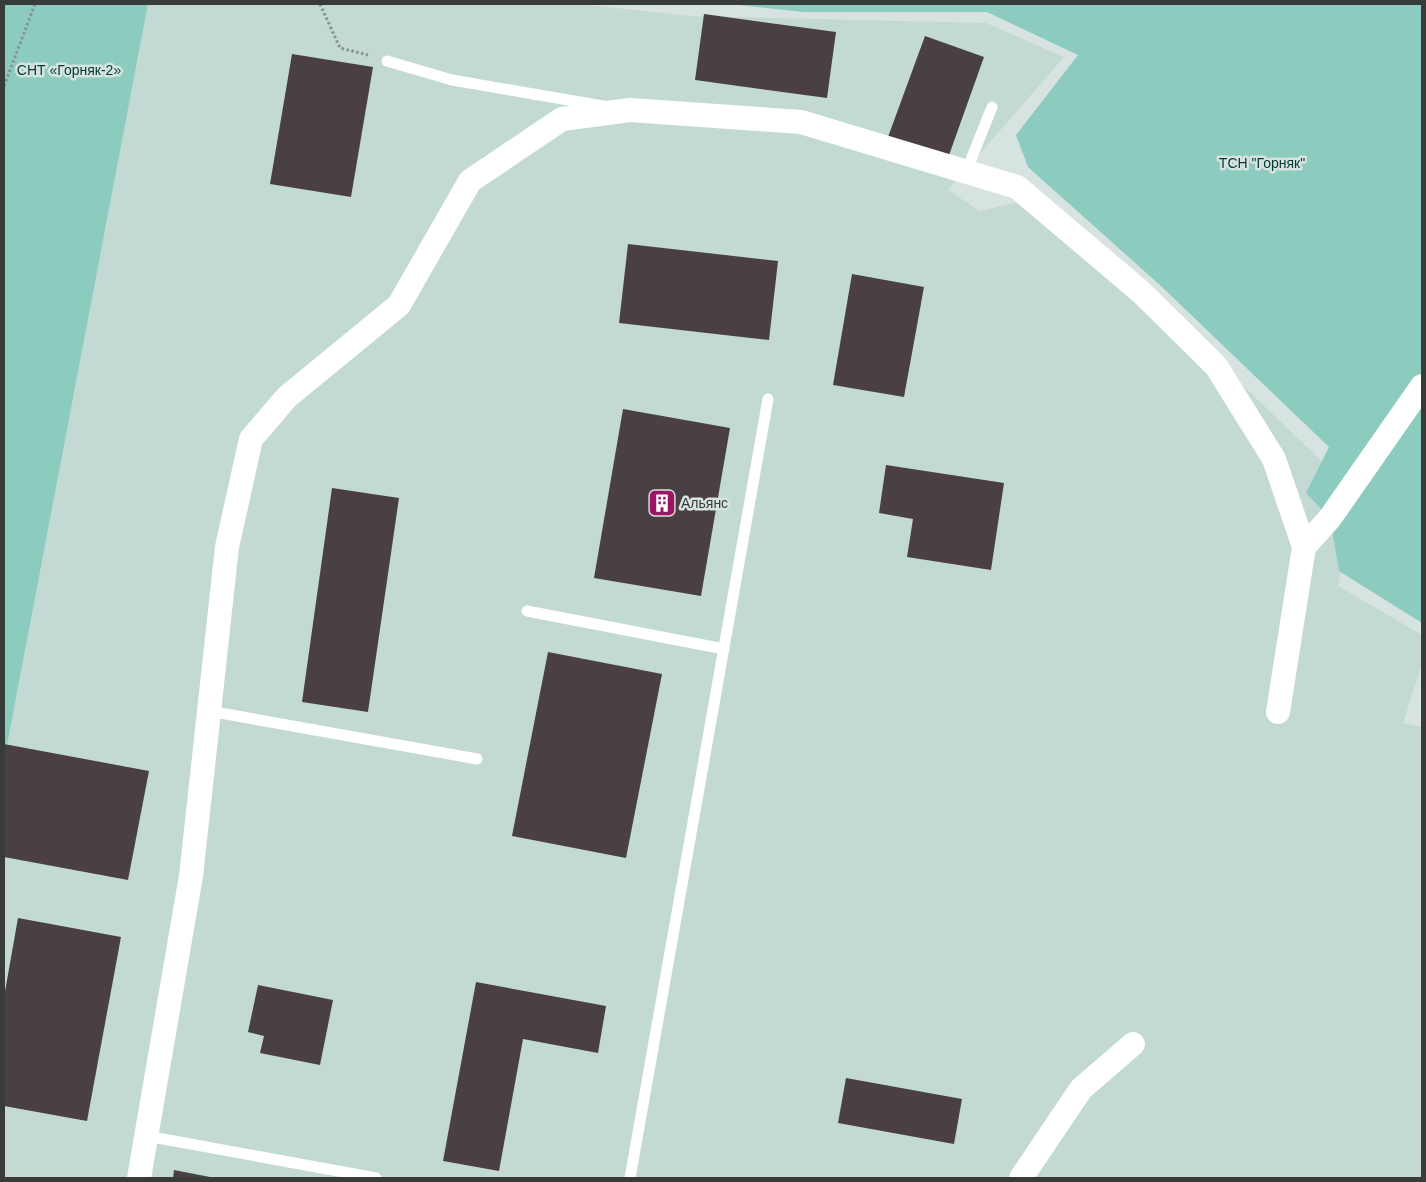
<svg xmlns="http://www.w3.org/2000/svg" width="1426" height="1182" viewBox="0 0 1426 1182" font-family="Arial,sans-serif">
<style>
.built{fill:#c3d9d4}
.green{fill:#8cccbf}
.building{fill:#4a4044}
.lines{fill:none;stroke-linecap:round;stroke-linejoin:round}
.path{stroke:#899290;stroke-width:3;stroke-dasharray:2.5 2.5;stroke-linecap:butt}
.lane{stroke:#fff;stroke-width:11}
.street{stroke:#fff;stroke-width:24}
.labels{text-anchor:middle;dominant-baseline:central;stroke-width:5;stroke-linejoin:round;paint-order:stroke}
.park-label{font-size:14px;fill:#033a32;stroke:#d6e3e0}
.poi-label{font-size:14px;fill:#373c3b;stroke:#d6e3e0;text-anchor:start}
</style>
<rect width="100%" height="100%" fill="#d6e3e0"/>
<path class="built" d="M 148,4 L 580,4 L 690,16 L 986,23 L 1064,57 L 948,190 L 979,211 L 1046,197 L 1356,494 L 1338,586 L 1422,635 L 1422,664 L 1403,723 L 1422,727 L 1422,1178 L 4,1178 L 4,761 Z"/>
<g class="green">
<path d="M 4,4 L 148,4 L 4,761 Z"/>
<path d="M 730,4 L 1422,4 L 1422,623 L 1339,571 L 1330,518 L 1306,493 L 1329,447 L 1162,287 L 1028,167 L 1016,135 L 1078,55 L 987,12 L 804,12 Z"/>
</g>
<g class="building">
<path d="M 704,14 L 836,32 L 827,98 L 695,80 Z"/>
<path d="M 925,36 L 984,57 L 948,158 L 888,137 Z"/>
<path d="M 292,54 L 373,67 L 351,197 L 270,184 Z"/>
<path d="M 628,244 L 778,261 L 769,340 L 619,323 Z"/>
<path d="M 852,274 L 924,287 L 904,397 L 833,385 Z"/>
<path d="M 623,409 L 730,428 L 701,596 L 594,578 Z"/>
<path d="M 886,465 L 1004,483 L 991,570 L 907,557 L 913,519 L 879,513 Z"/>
<path d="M 332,488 L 399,498 L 368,712 L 302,702 Z"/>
<path d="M 548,652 L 662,674 L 626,858 L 512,836 Z"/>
<path d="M 4,744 L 149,771 L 128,880 L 4,857 Z"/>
<path d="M 18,918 L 121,937 L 87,1121 L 4,1106 L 4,997 Z"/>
<path d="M 476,982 L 606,1006 L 598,1053 L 523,1039 L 499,1171 L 443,1161 Z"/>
<path d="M 258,985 L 333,1000 L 320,1065 L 260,1053 L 264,1036 L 248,1032 Z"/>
<path d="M 846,1078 L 962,1099 L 954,1144 L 838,1123 Z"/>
<path d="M 174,1170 L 210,1177 L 209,1178 L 173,1178 Z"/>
</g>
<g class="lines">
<g class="path">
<path d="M 320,4 L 340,48 L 368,55"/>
<path d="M 4,86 L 35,4"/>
</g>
<g class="lane">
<path d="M 387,61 L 452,80 L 603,106"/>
<path d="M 966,172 L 992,107"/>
<path d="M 527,611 L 724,649"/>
<path d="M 209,711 L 477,759"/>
<path d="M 147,1136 L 376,1178"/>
<path d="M 630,1178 L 768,399"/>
</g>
<g class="street">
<path d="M 1304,547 L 1330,518 L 1422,386"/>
<path d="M 139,1178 L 191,876 L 227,547 L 251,439 L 287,397 L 399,305 L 470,181 L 562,119 L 630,110 L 801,122 L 1017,187 L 1141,292 L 1216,366 L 1274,459 L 1304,547 L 1278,712"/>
<path d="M 1021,1178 L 1081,1089 L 1133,1044"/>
</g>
</g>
<defs>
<g id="building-square" transform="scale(1.4375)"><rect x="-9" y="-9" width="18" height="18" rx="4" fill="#9b1466" stroke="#d6e3e0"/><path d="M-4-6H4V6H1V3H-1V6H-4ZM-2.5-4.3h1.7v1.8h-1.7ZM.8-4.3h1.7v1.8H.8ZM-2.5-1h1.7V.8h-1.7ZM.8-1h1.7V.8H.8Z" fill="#fff"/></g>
</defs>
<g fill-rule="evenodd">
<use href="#building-square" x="662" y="503"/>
</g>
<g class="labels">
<g class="park-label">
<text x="69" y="70">СНТ «Горняк-2»</text>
<text x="1262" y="163">ТСН "Горняк"</text>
</g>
<g class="poi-label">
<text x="681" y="503">Альянс</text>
</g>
</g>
<rect width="1426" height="1182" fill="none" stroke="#373c3b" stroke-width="10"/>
</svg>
